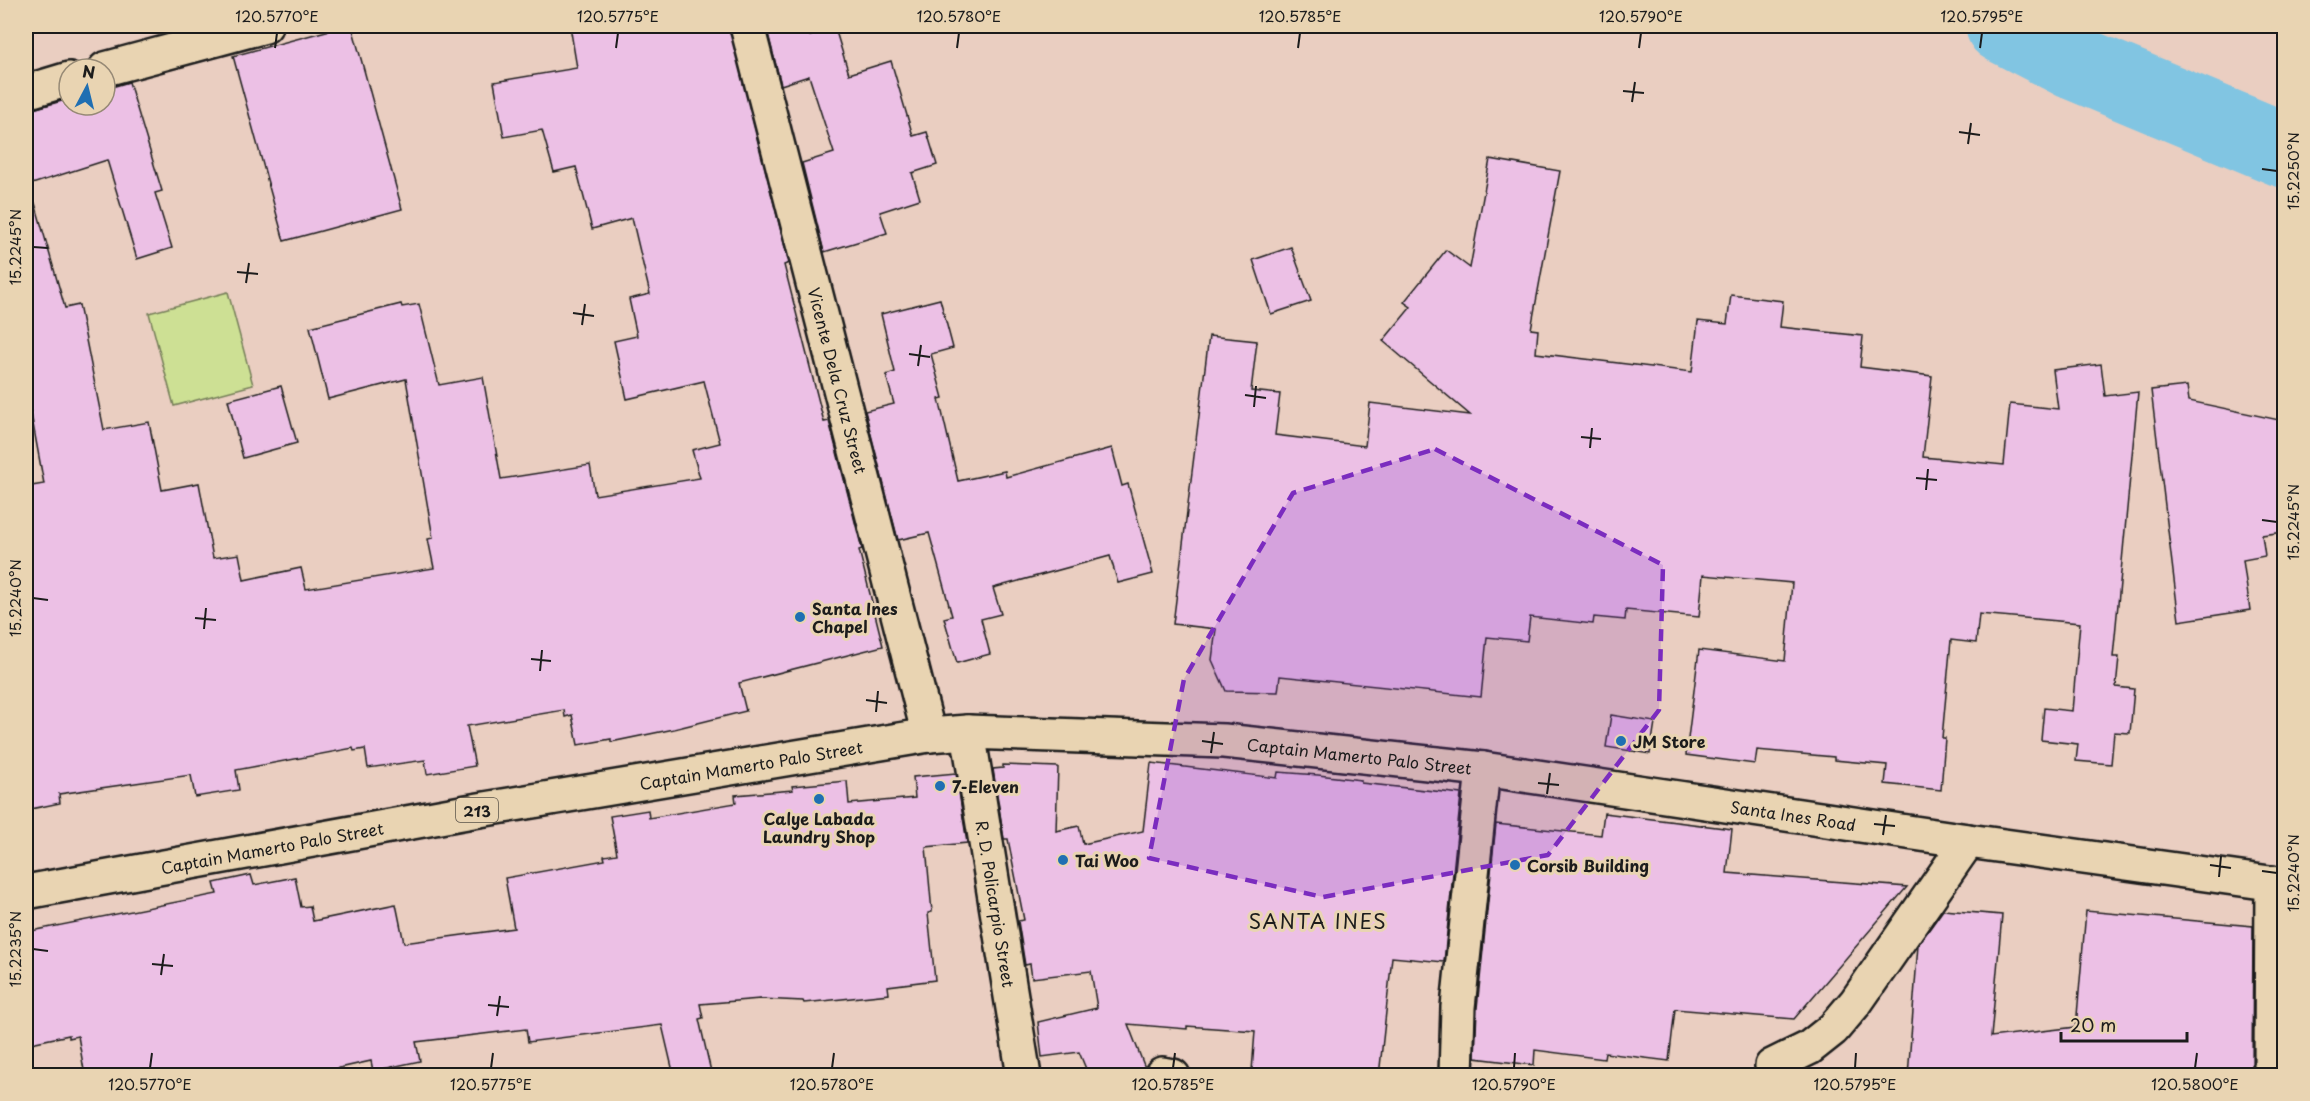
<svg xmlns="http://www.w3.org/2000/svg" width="2310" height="1101" viewBox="0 0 2310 1101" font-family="'Playpen Sans',sans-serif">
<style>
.green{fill:#cde094;stroke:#747e58;stroke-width:1.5}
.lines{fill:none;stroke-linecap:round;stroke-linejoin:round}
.river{stroke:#81c5e2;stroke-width:75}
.building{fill:#ecc0e5;stroke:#1c1c1c;stroke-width:1.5}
.minor-casing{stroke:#1c1c1c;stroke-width:38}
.major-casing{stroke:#1c1c1c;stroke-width:38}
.minor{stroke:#e9d4b2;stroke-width:33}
.major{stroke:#e9d4b2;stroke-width:33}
.marked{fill:#7b2cbf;fill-opacity:0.2;stroke:#7b2cbf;stroke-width:4.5;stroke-dasharray:12 8;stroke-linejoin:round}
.ticks{fill:none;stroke:#1c1c1c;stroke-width:2}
.poi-dot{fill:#1f6fb2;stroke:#e9d4b2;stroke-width:2}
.labels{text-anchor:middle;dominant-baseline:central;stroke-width:6;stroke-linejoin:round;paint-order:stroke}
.shield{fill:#e9d4b2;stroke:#5a5349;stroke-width:1.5}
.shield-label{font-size:15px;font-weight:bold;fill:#1c1c1c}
.street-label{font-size:16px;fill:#1c1c1c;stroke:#e9d4b2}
.poi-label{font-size:16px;font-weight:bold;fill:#1c1c1c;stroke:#e9d4b2;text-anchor:start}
.quarter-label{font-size:20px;letter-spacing:1.5px;fill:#1c1c1c;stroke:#e9d4b2}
.neatline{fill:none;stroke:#1c1c1c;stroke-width:2}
.ticks-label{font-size:15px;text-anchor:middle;fill:#1c1c1c}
</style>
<rect width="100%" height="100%" fill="#eacec1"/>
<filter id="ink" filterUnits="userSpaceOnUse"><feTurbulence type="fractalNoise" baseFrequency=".0167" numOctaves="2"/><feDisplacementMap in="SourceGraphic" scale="12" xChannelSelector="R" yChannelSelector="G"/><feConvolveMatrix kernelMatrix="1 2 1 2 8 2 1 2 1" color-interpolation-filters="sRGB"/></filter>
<g filter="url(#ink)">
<path class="green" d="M 228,292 L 253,385 L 174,406 L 149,313 Z"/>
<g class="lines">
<path class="river" d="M 2003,26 L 2073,62 L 2284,150"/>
</g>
<g class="building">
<path d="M 345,26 L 352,26 L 402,209 L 284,241 L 233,56 Z"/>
<path d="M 570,26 L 729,26 L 789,263 L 784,265 L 824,422 L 829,421 L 862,549 L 859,550 L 883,646 L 739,683 L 746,711 L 674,729 L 611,742 L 611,739 L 578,745 L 572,715 L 565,717 L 564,710 L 467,726 L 475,766 L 427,774 L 425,760 L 368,768 L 365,749 L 354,751 L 353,748 L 236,770 L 239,790 L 195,797 L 191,775 L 59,794 L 60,803 L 26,810 L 26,487 L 44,484 L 26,386 L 26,204 L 35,203 L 65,308 L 79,305 L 104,430 L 149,422 L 162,490 L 199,483 L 213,558 L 239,554 L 244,580 L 301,568 L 306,589 L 434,568 L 428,539 L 433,538 L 406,379 L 328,399 L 310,327 L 401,304 L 402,307 L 419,304 L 439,385 L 483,377 L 501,479 L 590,465 L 595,495 L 700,478 L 692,450 L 720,443 L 704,381 L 627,399 L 614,341 L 637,336 L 629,299 L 650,294 L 632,218 L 592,229 L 576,167 L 554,172 L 542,130 L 504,137 L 494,82 L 577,68 Z"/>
<path d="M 766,26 L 807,26 L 810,36 L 835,28 L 849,74 L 891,61 L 913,136 L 927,132 L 937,165 L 912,173 L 920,199 L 880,212 L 887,233 L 824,252 L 802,163 L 834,153 L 809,76 L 781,85 Z"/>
<path d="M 129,82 L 162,191 L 155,193 L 172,248 L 137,259 L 107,160 L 26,186 L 26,111 L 69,99 L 69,105 L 105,105 L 105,89 Z"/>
<path d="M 1490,159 L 1560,171 L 1531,329 L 1538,330 L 1536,353 L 1692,372 L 1698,321 L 1727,324 L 1731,295 L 1783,301 L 1780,327 L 1863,336 L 1860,367 L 1932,376 L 1923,457 L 2004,465 L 2010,404 L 2058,409 L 2053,370 L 2101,364 L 2105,396 L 2138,392 L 2113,657 L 2119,657 L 2116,687 L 2134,689 L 2130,733 L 2114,732 L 2111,764 L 2076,761 L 2078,744 L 2041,740 L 2044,708 L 2072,711 L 2080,623 L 1979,614 L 1976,643 L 1951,640 L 1942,738 L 1945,738 L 1941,790 L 1885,784 L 1887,765 L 1834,760 L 1834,757 L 1757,750 L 1755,764 L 1686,755 L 1699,650 L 1785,661 L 1792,583 L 1703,575 L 1699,617 L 1626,610 L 1625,620 L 1594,617 L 1593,624 L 1530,617 L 1527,641 L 1487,637 L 1481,697 L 1280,676 L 1278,692 L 1226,691 L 1212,660 L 1216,629 L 1173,624 L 1209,336 L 1257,341 L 1251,391 L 1280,394 L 1275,435 L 1365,446 L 1370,403 L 1470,415 L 1383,341 L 1411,307 L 1404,302 L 1446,250 L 1470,268 Z"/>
<path d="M 1291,247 L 1311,301 L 1271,314 L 1253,260 Z"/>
<path d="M 940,299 L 953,348 L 931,354 L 943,398 L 939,399 L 958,481 L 1005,471 L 1006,477 L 1112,448 L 1122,486 L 1128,484 L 1153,574 L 1118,583 L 1110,556 L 993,588 L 1001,614 L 981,619 L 990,654 L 957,663 L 944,618 L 952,616 L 929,533 L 898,540 L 865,411 L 894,404 L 886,375 L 895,372 L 881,314 Z"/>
<path d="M 281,386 L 297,443 L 243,458 L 228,400 Z"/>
<path d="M 2187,386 L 2189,401 L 2284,421 L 2284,532 L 2262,535 L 2265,556 L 2243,560 L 2250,610 L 2179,621 L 2151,390 Z"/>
<path d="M 1611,715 L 1655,722 L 1650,754 L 1606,747 Z"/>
<path d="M 1151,763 L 1277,778 L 1278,772 L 1318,775 L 1361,780 L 1361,783 L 1461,794 L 1444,962 L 1392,957 L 1379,1076 L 1309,1076 L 1252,1071 L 1255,1031 L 1187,1026 L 1187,1029 L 1128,1024 L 1145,1068 L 1144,1076 L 1089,1076 L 1079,1052 L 1042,1057 L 1038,1022 L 1097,1008 L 1091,971 L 1032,978 L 1030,964 L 1025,965 L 1018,921 L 1024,920 L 1008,839 L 1004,839 L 993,769 L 1003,768 L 1003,765 L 1058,767 L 1056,831 L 1079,826 L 1083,844 L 1143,831 Z"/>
<path d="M 956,773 L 967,843 L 926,847 L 932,912 L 928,913 L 935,980 L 888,986 L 889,994 L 804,1003 L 803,1001 L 760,999 L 700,1004 L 703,1018 L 699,1019 L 712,1076 L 674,1076 L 662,1025 L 528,1042 L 526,1029 L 416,1042 L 420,1061 L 373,1071 L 371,1061 L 304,1076 L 85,1076 L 78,1036 L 69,1038 L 69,1035 L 26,1044 L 26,932 L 217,894 L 214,883 L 251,875 L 254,885 L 295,877 L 301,907 L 310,906 L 313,921 L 396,904 L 404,943 L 514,928 L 505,878 L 605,860 L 604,856 L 617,854 L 610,816 L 648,810 L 649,818 L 736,803 L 735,795 L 793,790 L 792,786 L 847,781 L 849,804 L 915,798 L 913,777 Z"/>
<path d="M 1604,813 L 1732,829 L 1727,873 L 1907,887 L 1794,1019 L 1675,1009 L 1669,1061 L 1605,1053 L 1604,1059 L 1535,1050 L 1534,1065 L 1475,1058 L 1477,1008 L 1496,824 L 1601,835 Z"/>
<path d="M 1943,910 L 2002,915 L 1991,1037 L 2076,1027 L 2086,911 L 2253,926 L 2252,1076 L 1908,1076 L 1918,945 Z"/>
</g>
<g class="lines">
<g class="minor-casing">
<g id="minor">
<path id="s1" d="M 747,26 L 929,735"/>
<path d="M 105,69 L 265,26"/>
<path d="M 26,92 L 69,79"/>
<path id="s2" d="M 968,732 L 1024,1076"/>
<path d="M 1772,1066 L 1809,1048 L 1833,1029 L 1856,1002 L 1968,841"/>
<path d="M 1162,1074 L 1173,1076"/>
<path d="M 1456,1076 L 1458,1007 L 1483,769"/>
<path d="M 2271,1076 L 2272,883"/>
</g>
</g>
<g class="major-casing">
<g id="major">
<path id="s3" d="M 26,892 L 467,812 L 929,735 L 968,732 L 1224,741 L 1483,769 L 1968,841 L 2284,885"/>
</g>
</g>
<use href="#minor" class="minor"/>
<use href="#major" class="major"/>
</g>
</g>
<path class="marked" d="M 1435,449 L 1663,565 L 1659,710 L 1548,855 L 1323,897 L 1149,858 L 1184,679 L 1293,493 Z"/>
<path class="ticks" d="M 275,48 L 277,33M 616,48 L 618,33M 957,48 L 959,33M 1298,48 L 1300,33M 1639,48 L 1641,33M 1980,48 L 1982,33M 1623,91 L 1644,93M 1632,102 L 1635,82M 1959,132 L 1980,135M 1968,144 L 1971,123M 2262,169 L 2277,171M 33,247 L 48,248M 237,272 L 258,274M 246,283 L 249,263M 573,313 L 594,316M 582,325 L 585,304M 909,354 L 930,357M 918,366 L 921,345M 1245,395 L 1266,398M 1254,407 L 1256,386M 1581,437 L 1601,439M 1590,448 L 1592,428M 1916,478 L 1937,480M 1926,490 L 1928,469M 2262,520 L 2277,522M 33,598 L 48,600M 195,618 L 216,620M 204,629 L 206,608M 531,659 L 551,661M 540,671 L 542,650M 866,700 L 887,703M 876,712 L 878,691M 1202,741 L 1223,744M 1211,753 L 1214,732M 1538,783 L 1559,785M 1547,794 L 1550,773M 1874,824 L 1895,826M 1883,835 L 1886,815M 2210,865 L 2231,868M 2262,871 L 2277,873M 2219,877 L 2221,856M 33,949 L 48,951M 152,964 L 173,966M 161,975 L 164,954M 488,1005 L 509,1007M 497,1016 L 500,996M 150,1068 L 152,1053M 491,1068 L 493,1053M 832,1068 L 834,1053M 1173,1068 L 1175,1053M 1514,1068 L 1515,1053M 1855,1068 L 1856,1053M 2195,1068 L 2197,1053"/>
<g class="poi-dot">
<circle cx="800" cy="617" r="6"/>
<circle cx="1621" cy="741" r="6"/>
<circle cx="940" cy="786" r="6"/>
<circle cx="819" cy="799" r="6"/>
<circle cx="1063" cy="860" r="6"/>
<circle cx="1515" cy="865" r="6"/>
</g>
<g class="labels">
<rect class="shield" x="456" y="798" width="42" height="24" rx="4.5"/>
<g class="shield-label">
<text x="477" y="810">213</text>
</g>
<g class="street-label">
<text stroke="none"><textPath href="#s1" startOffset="366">Vicente Dela Cruz Street</textPath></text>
<text stroke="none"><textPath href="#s3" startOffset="1348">Captain Mamerto Palo Street</textPath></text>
<text stroke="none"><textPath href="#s3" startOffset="736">Captain Mamerto Palo Street</textPath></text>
<text stroke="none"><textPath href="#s3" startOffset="1786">Santa Ines Road</textPath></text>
<text stroke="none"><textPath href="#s3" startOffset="250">Captain Mamerto Palo Street</textPath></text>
<text stroke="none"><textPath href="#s2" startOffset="174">R. D. Policarpio Street</textPath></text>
</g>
<g class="poi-label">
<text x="812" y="608">Santa Ines<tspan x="812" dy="18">Chapel</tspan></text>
<text x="1633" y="741">JM Store</text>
<text x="952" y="786">7-Eleven</text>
<text x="819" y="818" text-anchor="middle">Calye Labada<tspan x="819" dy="18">Laundry Shop</tspan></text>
<text x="1075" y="860">Tai Woo</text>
<text x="1527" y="865">Corsib Building</text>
</g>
<g class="quarter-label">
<text x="1318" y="921">SANTA INES</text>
</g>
</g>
<rect width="2310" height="1101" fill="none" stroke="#e9d4b2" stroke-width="66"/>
<g transform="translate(87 87) rotate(7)"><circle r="28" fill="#e9d4b2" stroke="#978a76" stroke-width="1.5"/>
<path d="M0-4.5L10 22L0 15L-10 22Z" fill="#1f6fb2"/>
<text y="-9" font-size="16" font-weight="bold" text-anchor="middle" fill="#1c1c1c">N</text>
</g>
<path d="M2061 1032v9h126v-9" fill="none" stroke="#1c1c1c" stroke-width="3"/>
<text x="2070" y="1032" font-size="18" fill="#1c1c1c" stroke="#e9d4b2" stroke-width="4.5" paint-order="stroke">20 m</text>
<rect x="33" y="33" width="2244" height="1035" class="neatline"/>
<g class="ticks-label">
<text x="277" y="22">120.5770°E</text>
<text x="618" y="22">120.5775°E</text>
<text x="959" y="22">120.5780°E</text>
<text x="1300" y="22">120.5785°E</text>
<text x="1641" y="22">120.5790°E</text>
<text x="1982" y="22">120.5795°E</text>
<text transform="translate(2294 171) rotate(-90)" y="5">15.2250°N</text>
<text transform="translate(16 247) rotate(-90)" y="5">15.2245°N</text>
<text transform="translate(2294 522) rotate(-90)" y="5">15.2245°N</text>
<text transform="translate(16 598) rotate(-90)" y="5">15.2240°N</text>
<text transform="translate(2294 873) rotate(-90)" y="5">15.2240°N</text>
<text transform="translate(16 949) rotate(-90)" y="5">15.2235°N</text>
<text x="150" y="1090">120.5770°E</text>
<text x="491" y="1090">120.5775°E</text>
<text x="832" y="1090">120.5780°E</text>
<text x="1173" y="1090">120.5785°E</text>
<text x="1514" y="1090">120.5790°E</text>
<text x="1855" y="1090">120.5795°E</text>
<text x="2195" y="1090">120.5800°E</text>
</g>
</svg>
